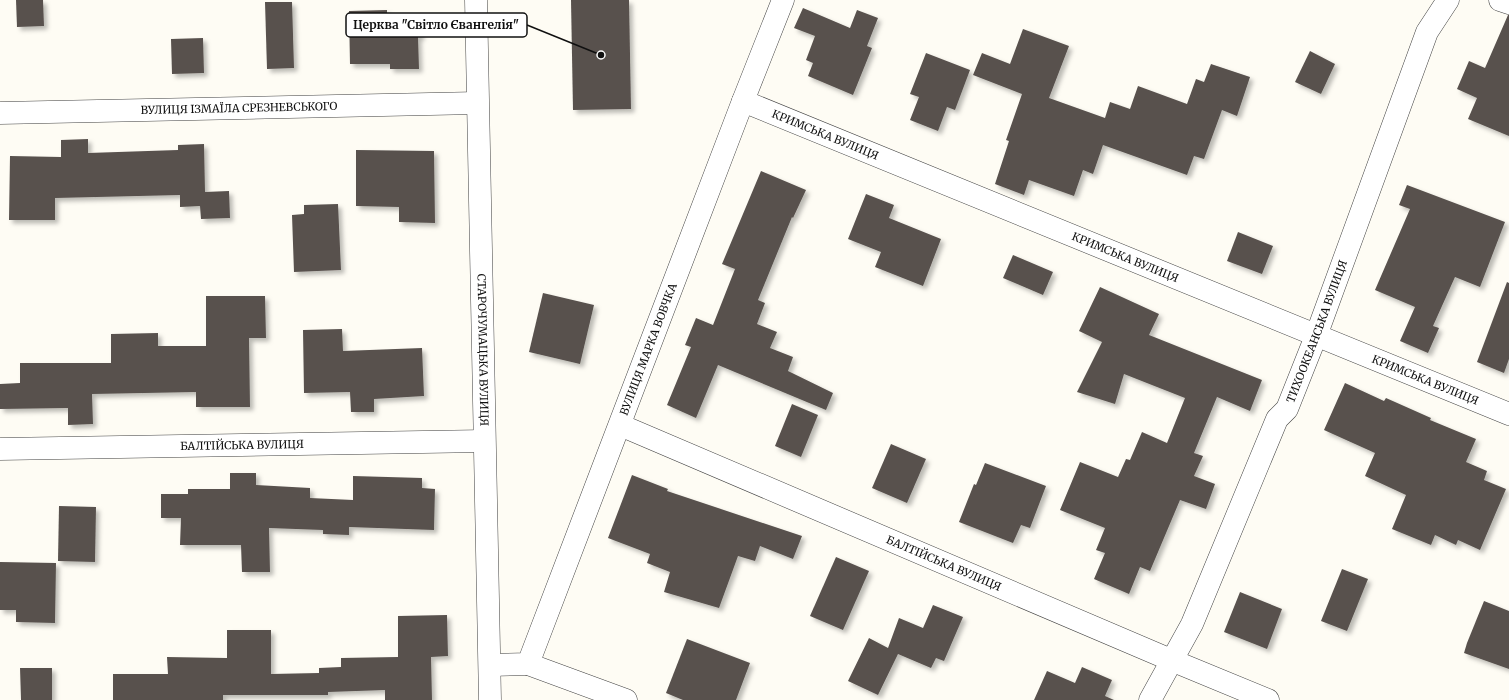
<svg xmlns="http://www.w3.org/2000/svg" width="1509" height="700" viewBox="0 0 1509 700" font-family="Merriweather,serif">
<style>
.building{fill:#58514d;filter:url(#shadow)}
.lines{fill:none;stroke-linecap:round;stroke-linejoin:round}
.minor-casing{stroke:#434343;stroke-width:23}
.minor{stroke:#fff;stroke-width:22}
.labels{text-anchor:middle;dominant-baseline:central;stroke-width:4;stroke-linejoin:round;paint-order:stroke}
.street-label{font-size:11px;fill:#101010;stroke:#fff}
.leader{fill:none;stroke:#101010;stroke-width:1.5}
.callout-dot{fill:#101010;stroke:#fff;stroke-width:1.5}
.callout{fill:#fff;stroke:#101010;stroke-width:1.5}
.callout-label{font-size:12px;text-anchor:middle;font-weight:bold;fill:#101010}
</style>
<defs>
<filter id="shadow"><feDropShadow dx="3.5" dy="3.5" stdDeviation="2" flood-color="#0004"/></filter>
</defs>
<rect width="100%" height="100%" fill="#fefcf4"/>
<g class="building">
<path d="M 16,0 L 43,0 L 44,26 L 17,27 Z"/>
<path d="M 571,0 L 629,0 L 631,109 L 573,110 Z"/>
<path d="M 265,2 L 292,2 L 294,68 L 267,69 Z"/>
<path d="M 803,8 L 850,28 L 857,10 L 878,18 L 867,46 L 872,48 L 853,95 L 808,76 L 813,63 L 806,60 L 815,36 L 794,28 Z"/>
<path d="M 387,10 L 387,15 L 421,14 L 421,37 L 418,37 L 419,69 L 390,69 L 390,64 L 350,64 L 349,11 Z"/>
<path d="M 1508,15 L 1509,15 L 1509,136 L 1468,119 L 1477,98 L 1457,89 L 1469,61 L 1485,68 Z"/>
<path d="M 1023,29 L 1069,46 L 1049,98 L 1105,118 L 1110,102 L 1130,109 L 1138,86 L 1187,104 L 1196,79 L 1204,82 L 1211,64 L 1250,77 L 1237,116 L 1222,110 L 1204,159 L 1194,156 L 1187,175 L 1103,145 L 1093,174 L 1083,170 L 1074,196 L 1029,180 L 1024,195 L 995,184 L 1009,141 L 1006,140 L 1022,94 L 973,75 L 982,53 L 1010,64 Z"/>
<path d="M 203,38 L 204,73 L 172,74 L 171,39 Z"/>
<path d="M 1310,51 L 1335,64 L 1321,94 L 1295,82 Z"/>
<path d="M 926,53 L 970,70 L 955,110 L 947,107 L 938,131 L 910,120 L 919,97 L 910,94 Z"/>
<path d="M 88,139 L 88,153 L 178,150 L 178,145 L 204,144 L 205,192 L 229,191 L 230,218 L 201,219 L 200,206 L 180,207 L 180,195 L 55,198 L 55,220 L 9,220 L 10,156 L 61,157 L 61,140 Z"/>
<path d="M 356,150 L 434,151 L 435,223 L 399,222 L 399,207 L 356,206 Z"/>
<path d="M 761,171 L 806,190 L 793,218 L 792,217 L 758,300 L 765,303 L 757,324 L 777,332 L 770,348 L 793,357 L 788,371 L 833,393 L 826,410 L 718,365 L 696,418 L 667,405 L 691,347 L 685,345 L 696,318 L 713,325 L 735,269 L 722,264 Z"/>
<path d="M 1407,185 L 1505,222 L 1480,287 L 1455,277 L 1433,326 L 1439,328 L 1428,353 L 1400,341 L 1415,307 L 1375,290 L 1410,209 L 1399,205 Z"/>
<path d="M 866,194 L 894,205 L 889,218 L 941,239 L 923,286 L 875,267 L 881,252 L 848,239 Z"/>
<path d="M 338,204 L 341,270 L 294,272 L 292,215 L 304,214 L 304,205 Z"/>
<path d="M 1238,232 L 1273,246 L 1262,274 L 1227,261 Z"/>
<path d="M 1013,255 L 1053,272 L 1043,295 L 1003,278 Z"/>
<path d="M 1507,282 L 1509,283 L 1509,359 L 1504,373 L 1477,362 Z"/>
<path d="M 1100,287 L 1159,314 L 1149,335 L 1262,380 L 1250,411 L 1217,397 L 1194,453 L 1203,456 L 1194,476 L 1215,484 L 1206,509 L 1180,500 L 1150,571 L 1140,567 L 1129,594 L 1094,579 L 1105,553 L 1096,550 L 1105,528 L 1060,510 L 1080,462 L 1118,477 L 1126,459 L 1130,460 L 1142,432 L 1167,443 L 1185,398 L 1124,374 L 1115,404 L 1077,392 L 1102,342 L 1079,331 Z"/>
<path d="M 543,293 L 594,305 L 580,364 L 529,352 Z"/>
<path d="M 206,296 L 265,296 L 266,338 L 249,338 L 250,407 L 196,407 L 196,392 L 92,394 L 93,424 L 68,425 L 68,408 L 0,409 L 0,384 L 20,383 L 20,363 L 111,363 L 111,334 L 158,333 L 158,346 L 206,346 Z"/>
<path d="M 342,329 L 343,351 L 422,348 L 424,396 L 374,399 L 374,412 L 351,412 L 350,392 L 304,393 L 303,330 Z"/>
<path d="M 1345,383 L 1384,401 L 1386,398 L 1431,418 L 1430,420 L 1476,439 L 1466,462 L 1487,471 L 1484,480 L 1506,489 L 1480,550 L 1458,540 L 1456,545 L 1435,535 L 1431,545 L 1392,529 L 1406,495 L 1365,476 L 1375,453 L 1324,430 Z"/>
<path d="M 792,404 L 818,415 L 801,457 L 775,446 Z"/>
<path d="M 891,444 L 926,459 L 907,503 L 872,488 Z"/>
<path d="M 985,463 L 1046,486 L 1030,528 L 1021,525 L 1013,543 L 959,522 L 974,484 L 976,485 Z"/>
<path d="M 230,473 L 256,473 L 256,485 L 310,488 L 310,498 L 353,500 L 353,476 L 422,478 L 422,488 L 435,489 L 434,530 L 349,527 L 349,535 L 323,534 L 323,530 L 269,528 L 270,572 L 242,572 L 241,545 L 180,545 L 181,518 L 161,518 L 161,494 L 188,494 L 188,489 L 230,489 Z"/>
<path d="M 632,475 L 668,489 L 667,491 L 802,536 L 793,559 L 760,546 L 755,561 L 738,556 L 719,608 L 664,592 L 670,572 L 647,563 L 650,554 L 608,538 Z"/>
<path d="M 59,506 L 96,507 L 95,562 L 58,561 Z"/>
<path d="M 836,557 L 869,571 L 843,630 L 810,616 Z"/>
<path d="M 0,562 L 56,563 L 55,623 L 16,622 L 16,610 L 0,610 Z"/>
<path d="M 1342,569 L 1368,579 L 1347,631 L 1321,621 Z"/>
<path d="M 1240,592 L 1282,609 L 1267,649 L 1224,632 Z"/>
<path d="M 1484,601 L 1509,611 L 1509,669 L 1464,653 L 1467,643 Z"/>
<path d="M 933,605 L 963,617 L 944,661 L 936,658 L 931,668 L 898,654 L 878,695 L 848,681 L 869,638 L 888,648 L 899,618 L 923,628 Z"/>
<path d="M 447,615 L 448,656 L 431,657 L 432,700 L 385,700 L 385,690 L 328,692 L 328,695 L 223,695 L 223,700 L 113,700 L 113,674 L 168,674 L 167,657 L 227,658 L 227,630 L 271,630 L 271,674 L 319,673 L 319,668 L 341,667 L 341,658 L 398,657 L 398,616 Z"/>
<path d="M 687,639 L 750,663 L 736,700 L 683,700 L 666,693 Z"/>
<path d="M 1082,667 L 1112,680 L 1105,696 L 1114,700 L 1034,700 L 1047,671 L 1075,683 Z"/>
<path d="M 20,668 L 52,668 L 52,700 L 21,700 Z"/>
</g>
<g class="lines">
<g class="minor-casing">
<g id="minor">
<path id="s1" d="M 476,0 L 490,700"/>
<path d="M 1500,0 L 1509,3"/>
<path id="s2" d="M 743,101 L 1509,414"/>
<path id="s3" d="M 0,113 L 477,103"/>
<path id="s4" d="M 620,425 L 1171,660 L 1268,700"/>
<path id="s5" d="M 0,449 L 484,441"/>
<path d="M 528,664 L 626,700"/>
<path id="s6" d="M 490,665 L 528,664 L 743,101 L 783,0"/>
<path id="s7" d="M 1150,700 L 1192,624 L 1277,419 L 1287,409 L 1316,336 L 1427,32 L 1448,0"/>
</g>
</g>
<use href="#minor" class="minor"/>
</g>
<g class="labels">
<g class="street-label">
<text stroke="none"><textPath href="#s3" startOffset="239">ВУЛИЦЯ ІЗМАЇЛА СРЕЗНЕВСЬКОГО</textPath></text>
<text stroke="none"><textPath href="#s2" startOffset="89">КРИМСЬКА ВУЛИЦЯ</textPath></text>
<text stroke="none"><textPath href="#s2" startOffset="413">КРИМСЬКА ВУЛИЦЯ</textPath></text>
<text stroke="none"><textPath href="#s7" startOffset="406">ТИХООКЕАНСЬКА ВУЛИЦЯ</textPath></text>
<text stroke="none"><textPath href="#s1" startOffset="350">СТАРОЧУМАЦЬКА ВУЛИЦЯ</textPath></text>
<text stroke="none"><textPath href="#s6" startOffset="375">ВУЛИЦЯ МАРКА ВОВЧКА</textPath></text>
<text stroke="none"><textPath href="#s2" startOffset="737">КРИМСЬКА ВУЛИЦЯ</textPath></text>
<text stroke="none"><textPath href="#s5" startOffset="242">БАЛТІЙСЬКА ВУЛИЦЯ</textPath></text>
<text stroke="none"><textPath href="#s4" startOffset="352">БАЛТІЙСЬКА ВУЛИЦЯ</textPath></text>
</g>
</g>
<path class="leader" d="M601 55L527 25"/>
<circle class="callout-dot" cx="601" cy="55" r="4"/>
<rect class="callout" x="346" y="13" width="181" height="24" rx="4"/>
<g class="callout-label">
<text x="436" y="29">Церква "Світло Євангелія"</text>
</g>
</svg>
